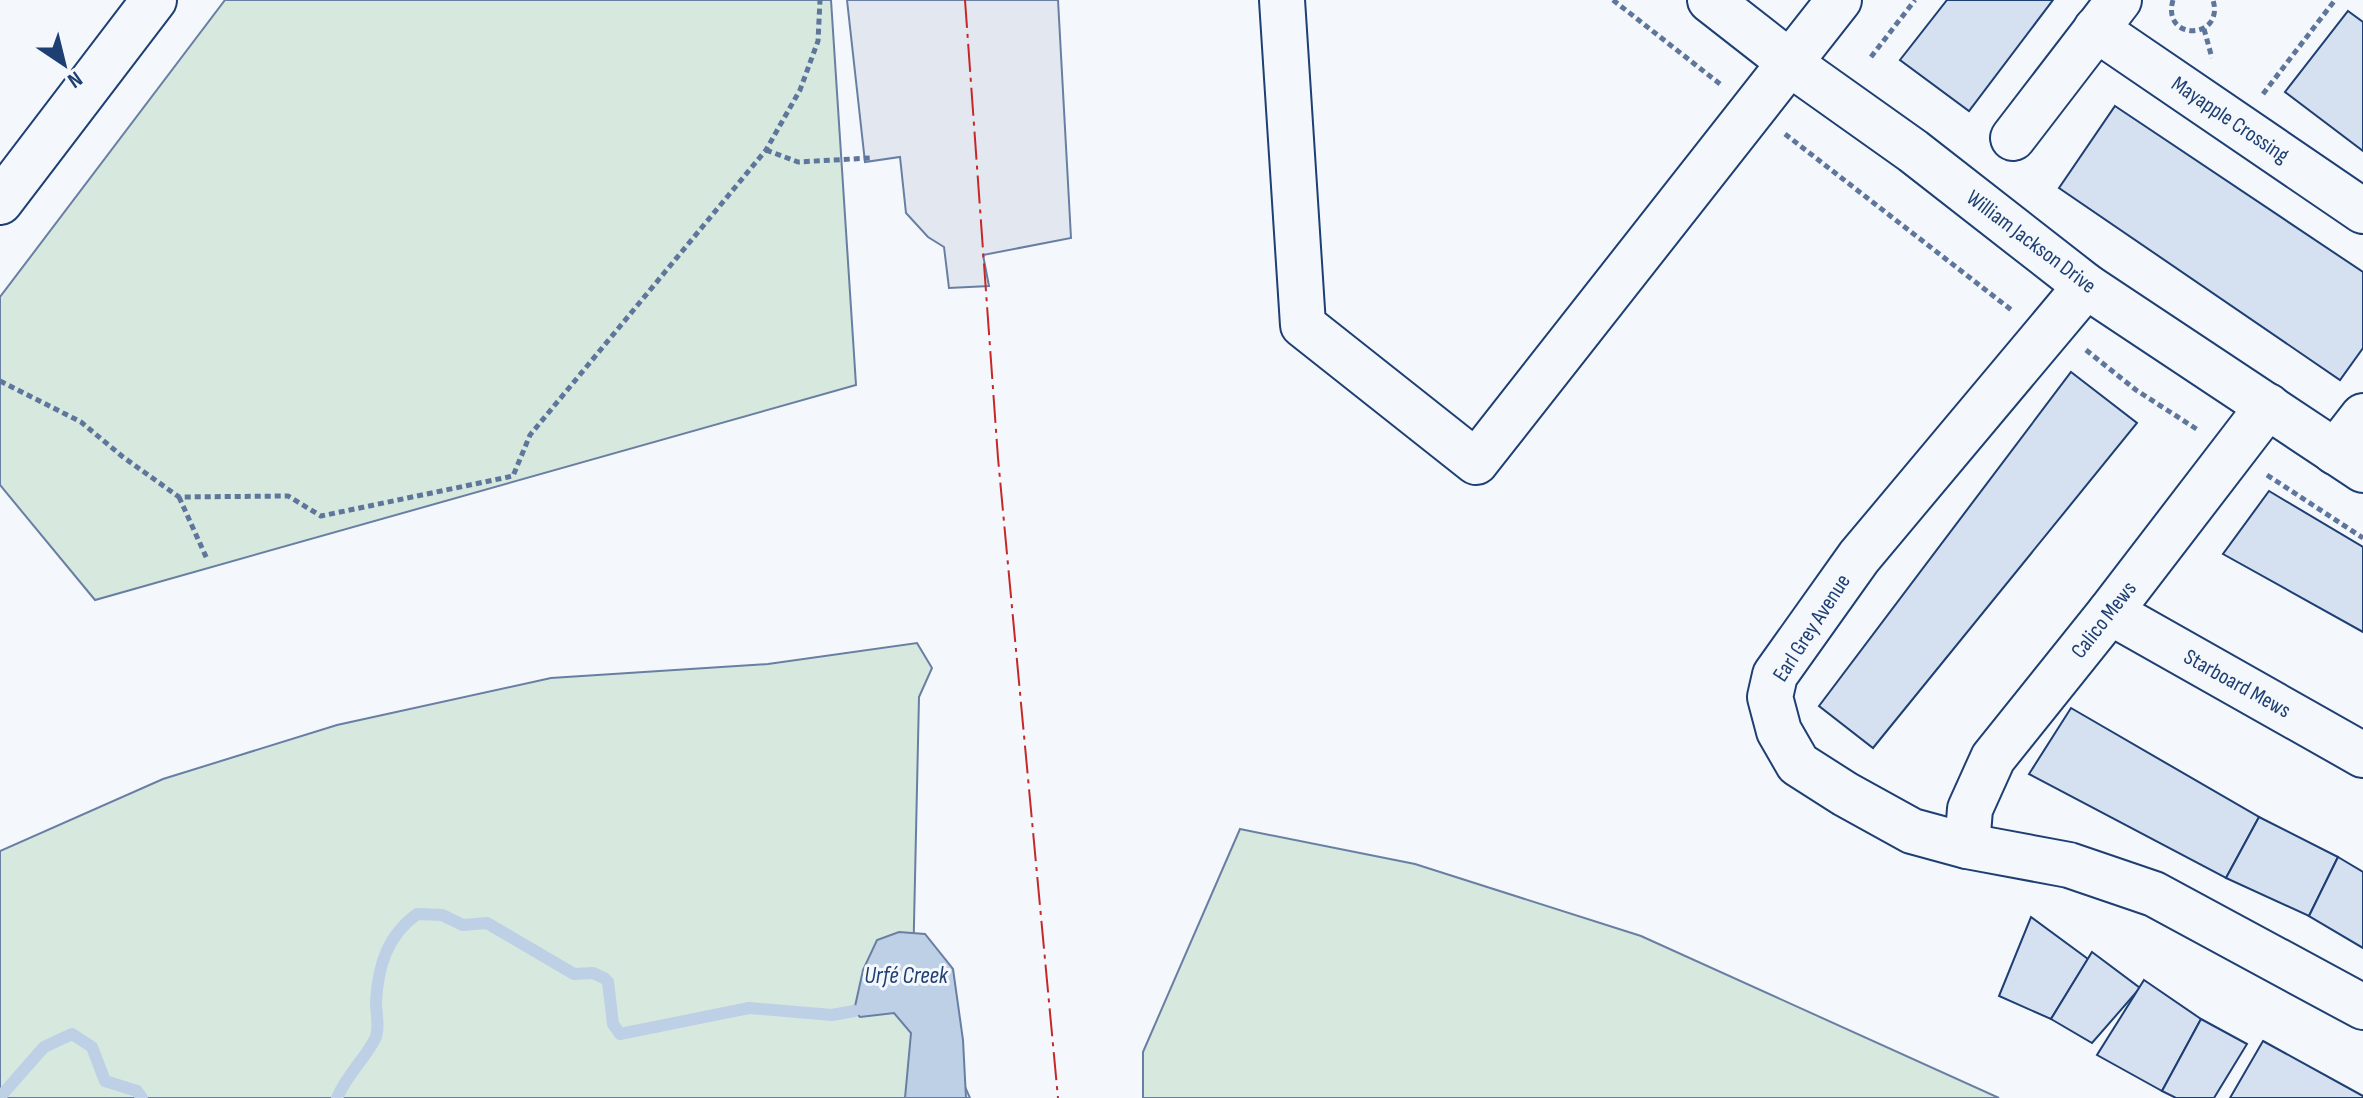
<svg xmlns="http://www.w3.org/2000/svg" width="2363" height="1098" viewBox="0 0 2363 1098" font-family="'Sofia Sans Condensed',sans-serif">
<style>
.green{fill:#d7e8df;stroke:#687fa3;stroke-width:2}
.parking{fill:#e3e8f0;stroke:#687fa3;stroke-width:2}
.water{fill:#bed0e5;stroke:#687fa3;stroke-width:2}
.lines{fill:none;stroke-linecap:round;stroke-linejoin:round}
.stream{stroke:#bed0e5;stroke-width:12}
.building{fill:#d5e0f0;stroke:#1d3f73;stroke-width:2}
.minor-casing{stroke:#1d3f73;stroke-width:48}
.path{stroke:#5e769c;stroke-width:5;stroke-dasharray:6 4;stroke-linecap:butt}
.minor{stroke:#f4f7fb;stroke-width:44}
.power{stroke:#c62828;stroke-width:2;stroke-dasharray:28 6 4 6;stroke-linecap:butt}
.labels{text-anchor:middle;dominant-baseline:central;stroke-width:6;stroke-linejoin:round;paint-order:stroke}
.street-label{font-size:22px;fill:#1d3f73;stroke:#f4f7fb}
.water-label{font-size:24px;font-style:italic;fill:#1d3f73;stroke:#f4f7fb}
</style>
<rect width="100%" height="100%" fill="#f4f7fb"/>
<g class="green">
<path d="M 225,0 L 831,0 L 856,385 L 95,600 L 0,485 L 0,297 Z"/>
<path d="M 917,643 L 932,668 L 919,697 L 913,969 L 970,1098 L 0,1098 L 0,851 L 163,779 L 337,725 L 551,678 L 768,664 Z"/>
<path d="M 1240,829 L 1415,864 L 1641,936 L 1999,1098 L 1143,1098 L 1143,1052 Z"/>
</g>
<path class="parking" d="M 847,0 L 1058,0 L 1071,238 L 983,255 L 989,286 L 949,288 L 944,247 L 928,237 L 906,213 L 900,157 L 865,162 Z"/>
<path class="water" d="M 899,932 L 925,934 L 953,969 L 963,1040 L 966,1098 L 905,1098 L 911,1033 L 894,1013 L 860,1017 L 854,1011 L 863,970 L 877,940 Z"/>
<g class="lines">
<g class="stream">
<path d="M 0,1097 L 44,1047 L 72,1034 L 92,1047 L 105,1081 L 137,1091 L 142,1098"/>
<path d="M 337,1098 C 346,1076 364,1060 375,1039 C 380,1029 376,1013 376,1002 C 378,966 387,936 417,914 L 442,915 L 463,925 L 487,923 L 574,974 L 593,973 L 604,978 L 608,982 L 613,1024 L 620,1034 L 749,1008 L 832,1015 L 854,1011"/>
</g>
</g>
<g class="building">
<path d="M 1947,0 L 2053,0 L 1969,111 L 1900,60 Z"/>
<path d="M 2348,11 L 2363,22 L 2363,151 L 2285,92 Z"/>
<path d="M 2115,106 L 2363,272 L 2363,348 L 2340,380 L 2059,188 Z"/>
<path d="M 2071,372 L 2137,423 L 1873,748 L 1819,706 Z"/>
<path d="M 2269,491 L 2363,547 L 2363,632 L 2223,554 Z"/>
<path d="M 2071,708 L 2259,817 L 2226,878 L 2029,774 Z"/>
<path d="M 2259,817 L 2338,857 L 2309,916 L 2226,878 Z"/>
<path d="M 2338,857 L 2363,872 L 2363,948 L 2309,916 Z"/>
<path d="M 2031,917 L 2088,959 L 2051,1019 L 1999,996 Z"/>
<path d="M 2092,952 L 2140,988 L 2092,1043 L 2051,1019 Z"/>
<path d="M 2144,980 L 2201,1019 L 2162,1091 L 2097,1055 Z"/>
<path d="M 2201,1019 L 2247,1044 L 2214,1098 L 2176,1098 L 2162,1091 Z"/>
<path d="M 2263,1041 L 2363,1096 L 2363,1098 L 2230,1098 Z"/>
</g>
<g class="lines">
<g class="minor-casing">
<g id="minor">
<path d="M 1282,0 L 1303,325 L 1476,462 L 1839,0"/>
<path d="M 1710,0 L 1806,75 L 1913,151 L 2086,286 L 2363,470"/>
<path d="M 2096,29 L 2363,211"/>
<path d="M 2013,138 L 2119,0"/>
<path d="M 0,202 L 154,0"/>
<path d="M 2086,286 L 1859,557 L 1775,675 L 1770,697 L 1779,731 L 1798,764 L 1845,794 L 1912,831 L 1967,846 L 2069,865 L 2154,894 L 2363,1007"/>
<path d="M 2335,452 L 2363,416"/>
<path d="M 2110,612 L 2363,755"/>
<path d="M 1967,846 L 1970,809 L 1993,758 L 2110,612 L 2268,406"/>
</g>
</g>
<g class="path">
<path d="M 1613,0 L 1720,84"/>
<path d="M 2173,0 C 2161,42 2225,40 2213,0"/>
<path d="M 2204,29 L 2212,58"/>
<path d="M 1871,57 L 1915,0"/>
<path d="M 2263,94 L 2335,0"/>
<path d="M 1785,134 L 2014,312"/>
<path d="M 766,150 L 798,162 L 870,158"/>
<path d="M 2086,350 L 2136,390 L 2198,430"/>
<path d="M 0,381 L 81,422 L 123,457 L 179,497 L 288,496 L 321,516 L 513,476 L 530,435 L 766,150 L 800,90 L 818,41 L 820,0"/>
<path d="M 2267,475 L 2363,538"/>
<path d="M 179,497 L 207,559"/>
</g>
<use href="#minor" class="minor"/>
<path class="power" d="M 965,0 L 998,458 L 1058,1098"/>
</g>
<g class="labels">
<g class="street-label">
<text transform="translate(2230 120) rotate(34)">Mayapple Crossing</text>
<text transform="translate(2031 242) rotate(37)">William Jackson Drive</text>
<text transform="translate(2104 620) rotate(-52)">Calico Mews</text>
<text transform="translate(1812 628) rotate(-57)">Earl Grey Avenue</text>
<text transform="translate(2237 684) rotate(29)">Starboard Mews</text>
</g>
<g class="water-label">
<text x="906" y="975">Urfé Creek</text>
</g>
</g>
<g transform="translate(64 64) rotate(145)" stroke="#f4f7fb" stroke-width="6" paint-order="stroke">
<path d="M0-6L14 30L0 20L-14 30Z" fill="#1d3f73"/>
<text y="-12" font-size="22" font-weight="bold" text-anchor="middle" fill="#1d3f73">N</text>
</g>
</svg>
